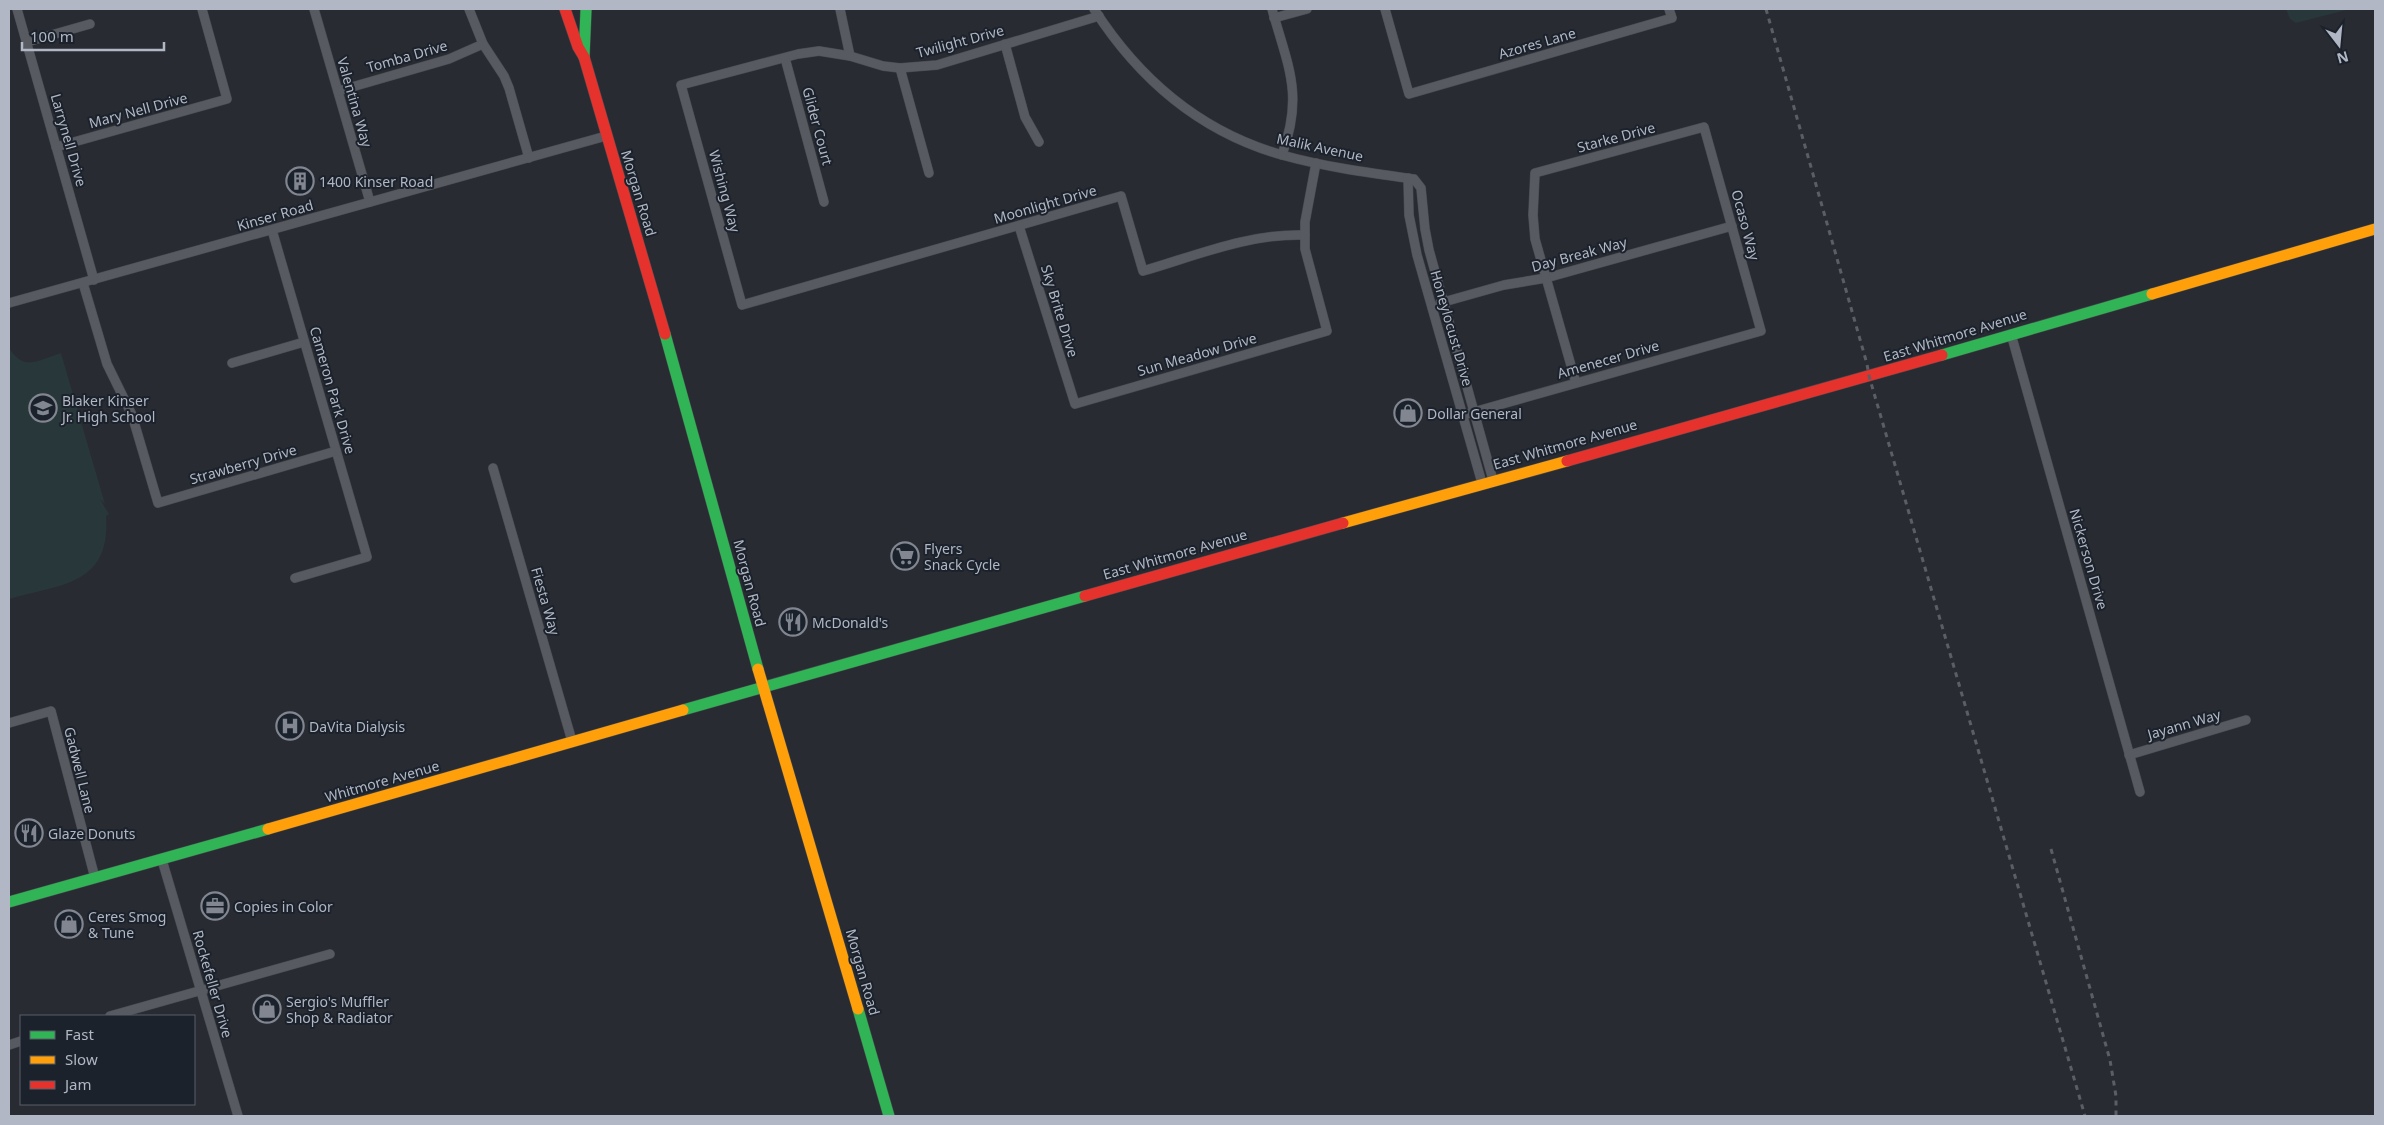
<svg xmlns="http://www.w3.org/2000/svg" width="2384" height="1125" viewBox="0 0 2384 1125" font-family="'Noto Sans',sans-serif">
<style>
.green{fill:#283739}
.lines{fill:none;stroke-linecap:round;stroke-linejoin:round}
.street-casing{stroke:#46484d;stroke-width:10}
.fast-casing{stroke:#46484d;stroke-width:12}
.slow-casing{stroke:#46484d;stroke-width:12}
.jam-casing{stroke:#46484d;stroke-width:12}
.street{stroke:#575a61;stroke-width:9}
.fast{stroke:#30b455;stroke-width:11}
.slow{stroke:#ff9f0a;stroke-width:11}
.jam{stroke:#e5322d;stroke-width:11}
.rail{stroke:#5b5e65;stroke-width:3;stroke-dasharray:5 5;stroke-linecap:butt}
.labels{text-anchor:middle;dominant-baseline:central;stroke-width:4;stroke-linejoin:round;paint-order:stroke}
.street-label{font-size:14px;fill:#b1b7c4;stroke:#1c222c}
.poi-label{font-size:14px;fill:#b1b7c4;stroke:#1c222c;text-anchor:start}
</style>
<rect width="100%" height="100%" fill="#282c32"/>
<g class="green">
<path d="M 2286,9 L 2350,9 L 2296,23 L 2290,19 Z"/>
<path d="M 9,348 C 25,373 40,359 61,353 L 105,504 L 100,499 L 109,514 L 106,516 C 111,586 60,584 9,599 Z"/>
</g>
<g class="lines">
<g class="street-casing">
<g id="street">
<path d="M 17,9 L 94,280"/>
<path d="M 314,9 L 370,202"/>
<path d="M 469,9 L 483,44 L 504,76 L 509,88 L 529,158"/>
<path d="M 840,9 L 850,56"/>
<path d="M 1094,9 C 1139,79 1201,132 1282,155 C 1325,167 1370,173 1414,179 L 1421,188 L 1425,229 L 1429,250 L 1493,480"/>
<path d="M 1272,9 C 1288,67 1304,94 1282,155"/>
<path d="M 1385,9 L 1409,94 L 1672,18 L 1669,9"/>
<path d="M 1099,16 L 937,65 L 900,68 L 883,66 L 850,56 L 819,51 L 798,54 L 681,85 L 742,305 L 1121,196 L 1143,271 C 1195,256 1249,233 1305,235"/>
<path d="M 1274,18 L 1307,9"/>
<path d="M 27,42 L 90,24"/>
<path d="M 1005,44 L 1025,117 L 1039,142"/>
<path d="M 785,58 L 824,202"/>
<path d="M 900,68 L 929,173"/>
<path d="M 338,91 L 449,59 L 483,44"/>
<path d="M 56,147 L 227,99 L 202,9"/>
<path d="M 1408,178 L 1409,215 L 1417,255 L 1482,483"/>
<path d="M 1019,226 L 1075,404 L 1327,331 L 1305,249 L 1305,222 L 1316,163"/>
<path d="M 272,230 L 367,557 L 295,578"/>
<path d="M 83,283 L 107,364 L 132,415 L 158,503 L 336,451"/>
<path d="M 9,303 L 606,136"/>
<path d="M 1440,303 L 1504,285 L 1546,278 L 1732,226"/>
<path d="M 2011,334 L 2140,792"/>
<path d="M 232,363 L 304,342"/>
<path d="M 1463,415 L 1761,331 L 1704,127 L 1535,173 L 1533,215 L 1535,239 L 1576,383"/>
<path d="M 493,468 L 572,741"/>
<path d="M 9,723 L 51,711 L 95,878"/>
<path d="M 2129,755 L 2246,720"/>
<path d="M 162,860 L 238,1116"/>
<path d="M 110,1016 L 330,954"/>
<path d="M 9,1045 L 21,1041"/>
</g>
</g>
<g class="fast-casing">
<g id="fast">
<path d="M 584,57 L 586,10"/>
<path d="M 665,334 L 758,669"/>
<path d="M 1942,355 L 2152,294"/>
<path d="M 683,710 L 1085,596"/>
<path d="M 9,902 L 268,829"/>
<path d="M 858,1009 L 889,1116"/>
</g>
</g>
<g class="slow-casing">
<g id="slow">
<path d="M 2152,294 L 2375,229"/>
<path d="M 1343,523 L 1567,461"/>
<path d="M 758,669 L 858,1009"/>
<path d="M 268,829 L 683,710"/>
</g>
</g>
<g class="jam-casing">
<g id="jam">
<path d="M 565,9 L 578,47 L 584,57 L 665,334"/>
<path d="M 1567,461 L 1942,355"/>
<path d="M 1085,596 L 1343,523"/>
</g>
</g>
<use href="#street" class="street"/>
<use href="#fast" class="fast"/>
<use href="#slow" class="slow"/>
<use href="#jam" class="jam"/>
<g class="rail">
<path d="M 1766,9 L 1867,364 L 1869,376 L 2085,1116"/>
<path d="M 2051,849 L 2110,1060 L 2116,1096 L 2116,1116"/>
</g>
</g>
<defs>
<g id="building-ring" transform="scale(1.4375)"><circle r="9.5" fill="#1c222c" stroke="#818691" stroke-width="1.5"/><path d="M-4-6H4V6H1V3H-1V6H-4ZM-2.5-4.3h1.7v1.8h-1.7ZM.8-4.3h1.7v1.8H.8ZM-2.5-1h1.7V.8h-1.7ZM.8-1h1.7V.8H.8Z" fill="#818691"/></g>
<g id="school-ring" transform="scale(1.4375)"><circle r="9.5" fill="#1c222c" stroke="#818691" stroke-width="1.5"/><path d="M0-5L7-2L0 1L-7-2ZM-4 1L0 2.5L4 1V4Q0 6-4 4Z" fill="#818691"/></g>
<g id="shop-ring" transform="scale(1.4375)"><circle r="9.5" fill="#1c222c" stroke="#818691" stroke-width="1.5"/><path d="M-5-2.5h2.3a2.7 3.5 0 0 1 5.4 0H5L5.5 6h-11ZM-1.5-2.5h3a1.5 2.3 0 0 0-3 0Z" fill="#818691"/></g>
<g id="supermarket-ring" transform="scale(1.4375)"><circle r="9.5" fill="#1c222c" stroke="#818691" stroke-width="1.5"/><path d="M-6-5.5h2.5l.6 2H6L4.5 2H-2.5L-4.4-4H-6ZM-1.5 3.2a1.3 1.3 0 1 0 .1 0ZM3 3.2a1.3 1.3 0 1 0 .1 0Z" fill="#818691"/></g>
<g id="restaurant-ring" transform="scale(1.4375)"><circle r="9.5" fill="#1c222c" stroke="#818691" stroke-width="1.5"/><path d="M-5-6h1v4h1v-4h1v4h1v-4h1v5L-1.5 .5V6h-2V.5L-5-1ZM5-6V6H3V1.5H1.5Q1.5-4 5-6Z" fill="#818691"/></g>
<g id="hospital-ring" transform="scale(1.4375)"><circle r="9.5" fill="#1c222c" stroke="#818691" stroke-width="1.5"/><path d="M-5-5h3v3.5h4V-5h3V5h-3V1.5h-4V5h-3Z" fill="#818691"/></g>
<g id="office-ring" transform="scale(1.4375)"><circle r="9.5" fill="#1c222c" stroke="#818691" stroke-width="1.5"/><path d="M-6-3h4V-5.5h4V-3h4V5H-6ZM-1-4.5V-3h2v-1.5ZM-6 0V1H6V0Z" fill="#818691"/></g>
</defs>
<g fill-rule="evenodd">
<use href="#building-ring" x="300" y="181"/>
<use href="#school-ring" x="43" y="408"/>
<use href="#shop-ring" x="1408" y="413"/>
<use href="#supermarket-ring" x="905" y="556"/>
<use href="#restaurant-ring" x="793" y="622"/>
<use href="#hospital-ring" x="290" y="726"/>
<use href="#restaurant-ring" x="29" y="833"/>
<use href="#office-ring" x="215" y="906"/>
<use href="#shop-ring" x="69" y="924"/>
<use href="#shop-ring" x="267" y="1009"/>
</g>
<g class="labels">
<g class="street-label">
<text transform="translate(960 41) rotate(-15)">Twilight Drive</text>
<text transform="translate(1537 43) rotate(-16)">Azores Lane</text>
<text transform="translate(407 56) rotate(-16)">Tomba Drive</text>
<text transform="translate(355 102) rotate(74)">Valentina Way</text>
<text transform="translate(138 110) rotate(-15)">Mary Nell Drive</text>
<text transform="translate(818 126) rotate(75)">Glider Court</text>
<text transform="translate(1616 137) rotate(-15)">Starke Drive</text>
<text transform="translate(69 140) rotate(74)">Larrynell Drive</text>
<text transform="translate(1320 147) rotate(12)">Malik Avenue</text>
<text transform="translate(725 191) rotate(75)">Wishing Way</text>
<text transform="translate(639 193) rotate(73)">Morgan Road</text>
<text transform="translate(1045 204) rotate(-16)">Moonlight Drive</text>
<text transform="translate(275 215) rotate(-16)">Kinser Road</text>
<text transform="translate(1746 225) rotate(75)">Ocaso Way</text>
<text transform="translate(1579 254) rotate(-15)">Day Break Way</text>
<text transform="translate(1060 311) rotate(73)">Sky Brite Drive</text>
<text transform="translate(1452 328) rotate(74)">Honeylocust Drive</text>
<text transform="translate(1955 335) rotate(-17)">East Whitmore Avenue</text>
<text transform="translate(1197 354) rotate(-16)">Sun Meadow Drive</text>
<text transform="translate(1608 359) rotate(-16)">Amenecer Drive</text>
<text transform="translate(333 390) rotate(74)">Cameron Park Drive</text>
<text transform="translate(1565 444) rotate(-16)">East Whitmore Avenue</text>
<text transform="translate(243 464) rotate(-16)">Strawberry Drive</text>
<text transform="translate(1175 554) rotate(-16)">East Whitmore Avenue</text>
<text transform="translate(2089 559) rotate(74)">Nickerson Drive</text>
<text transform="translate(750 583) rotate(75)">Morgan Road</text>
<text transform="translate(546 601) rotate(74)">Fiesta Way</text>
<text transform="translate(2184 724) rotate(-16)">Jayann Way</text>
<text transform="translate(80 770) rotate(76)">Gadwell Lane</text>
<text transform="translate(382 781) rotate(-16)">Whitmore Avenue</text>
<text transform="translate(863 972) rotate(74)">Morgan Road</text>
<text transform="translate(213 984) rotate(74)">Rockefeller Drive</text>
</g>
<g class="poi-label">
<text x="319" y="181">1400 Kinser Road</text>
<text x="62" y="400">Blaker Kinser<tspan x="62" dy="16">Jr. High School</tspan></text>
<text x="1427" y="413">Dollar General</text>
<text x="924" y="548">Flyers<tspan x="924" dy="16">Snack Cycle</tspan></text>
<text x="812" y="622">McDonald's</text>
<text x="309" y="726">DaVita Dialysis</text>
<text x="48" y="833">Glaze Donuts</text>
<text x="234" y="906">Copies in Color</text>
<text x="88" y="916">Ceres Smog<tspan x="88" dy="16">&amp; Tune</tspan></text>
<text x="286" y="1001">Sergio's Muffler<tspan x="286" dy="16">Shop &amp; Radiator</tspan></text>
</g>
</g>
<rect width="2384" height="1125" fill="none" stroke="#b1b7c4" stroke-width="20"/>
<rect x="20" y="1015" width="175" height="90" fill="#1c222c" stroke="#585e69"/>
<rect x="30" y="1031" width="25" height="8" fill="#30b455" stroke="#585e69"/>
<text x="65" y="1040" font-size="15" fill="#b1b7c4">Fast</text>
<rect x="30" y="1056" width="25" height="8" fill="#ff9f0a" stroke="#585e69"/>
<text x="65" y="1065" font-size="15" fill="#b1b7c4">Slow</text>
<rect x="30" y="1081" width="25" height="8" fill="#e5322d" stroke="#585e69"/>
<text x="65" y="1090" font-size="15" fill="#b1b7c4">Jam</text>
<g transform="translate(2339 45) rotate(164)" stroke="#1c222c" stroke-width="4" paint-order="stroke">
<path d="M0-4L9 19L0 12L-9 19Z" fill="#b1b7c4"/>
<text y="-8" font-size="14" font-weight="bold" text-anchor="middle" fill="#b1b7c4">N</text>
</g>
<path d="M22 42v8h142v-8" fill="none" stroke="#b1b7c4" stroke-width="2.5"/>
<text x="30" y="42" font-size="15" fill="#b1b7c4" stroke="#1c222c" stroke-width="4" paint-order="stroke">100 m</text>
</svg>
